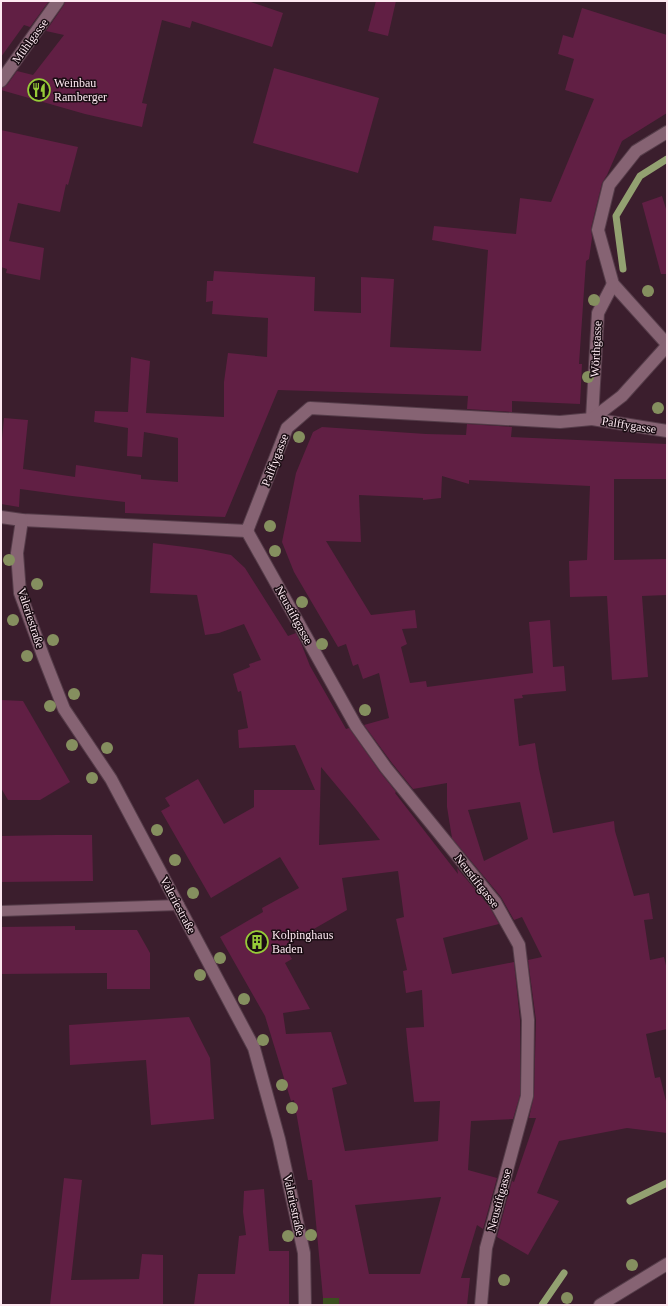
<svg xmlns="http://www.w3.org/2000/svg" width="668" height="1306" viewBox="0 0 668 1306" font-family="Georgia,serif">
<style>
.green{fill:#3b4e1f}
.lines{fill:none;stroke-linecap:round;stroke-linejoin:round}
.stream{stroke:#93a171;stroke-width:7}
.building{fill:#611f44;fill-rule:evenodd}
.lane-casing{stroke:#563d4a;stroke-width:12}
.street-casing{stroke:#563d4a;stroke-width:14}
.lane{stroke:#866373;stroke-width:10}
.street{stroke:#866373;stroke-width:12}
.tree{fill:#858f5f}
.labels{text-anchor:middle;dominant-baseline:central;stroke-width:3;stroke-linejoin:round;paint-order:stroke}
.street-label{font-size:12px;fill:#fde9f1;stroke:#1a0d13}
.poi-label{font-size:12px;fill:#fde9f1;stroke:#1a0d13;text-anchor:start}
</style>
<rect width="100%" height="100%" fill="#3b1e2d"/>
<rect class="green" x="323" y="1298" width="16" height="7"/>
<g class="lines">
<g class="stream">
<path d="M 623,269 L 616,216 L 640,176 L 667,159"/>
<path d="M 630,1201 L 667,1183"/>
<path d="M 542,1305 L 564,1273"/>
</g>
</g>
<g class="building">
<path d="M 1,1 L 49,1 L 30,27 L 24,25 L 1,57 Z"/>
<path d="M 65,1 L 248,1 L 283,13 L 272,47 L 192,21 L 190,28 L 162,20 L 142,103 L 147,104 L 142,127 L 85,114 L 1,90 L 1,88 L 7,85 L 17,71 L 33,75 L 64,35 L 46,31 L 64,5 Z"/>
<path d="M 376,1 L 396,1 L 388,36 L 368,31 Z"/>
<path d="M 582,8 L 667,35 L 667,113 L 622,141 L 607,175 L 602,183 L 591,228 L 592,238 L 589,259 L 586,261 L 579,364 L 582,364 L 580,404 L 512,401 L 512,412 L 467,409 L 468,396 L 278,390 L 225,517 L 125,513 L 125,502 L 72,496 L 20,489 L 19,507 L 1,504 L 1,450 L 4,418 L 28,420 L 23,469 L 75,477 L 76,465 L 141,475 L 141,479 L 178,482 L 178,438 L 144,432 L 142,457 L 127,456 L 128,428 L 94,422 L 95,411 L 128,412 L 131,357 L 150,361 L 146,413 L 224,417 L 224,382 L 228,353 L 267,357 L 268,318 L 212,314 L 213,301 L 206,302 L 207,281 L 213,281 L 214,271 L 315,277 L 314,311 L 361,313 L 361,277 L 394,279 L 390,347 L 481,351 L 488,250 L 432,240 L 434,226 L 516,234 L 520,198 L 551,202 L 594,99 L 565,90 L 574,59 L 558,54 L 563,35 L 573,38 Z"/>
<path d="M 274,68 L 379,98 L 358,173 L 253,143 Z"/>
<path d="M 1,130 L 78,147 L 68,185 L 66,184 L 60,212 L 18,203 L 9,241 L 44,248 L 40,280 L 6,273 L 7,269 L 1,267 Z"/>
<path d="M 662,196 L 667,212 L 667,274 L 661,274 L 642,203 Z"/>
<path d="M 467,424 L 512,427 L 511,437 L 667,444 L 667,479 L 614,479 L 614,560 L 667,559 L 667,595 L 642,596 L 648,677 L 612,680 L 607,596 L 570,597 L 569,561 L 587,560 L 590,486 L 469,480 L 469,484 L 442,476 L 441,498 L 423,500 L 423,498 L 359,495 L 361,542 L 326,541 L 371,615 L 415,610 L 417,628 L 402,629 L 407,644 L 401,647 L 410,683 L 426,681 L 427,687 L 533,673 L 529,622 L 550,620 L 553,667 L 564,666 L 566,691 L 522,695 L 523,698 L 514,699 L 519,746 L 535,743 L 539,769 L 553,833 L 614,821 L 615,831 L 634,896 L 649,893 L 653,919 L 644,920 L 650,960 L 664,957 L 667,970 L 667,1029 L 646,1034 L 655,1078 L 660,1077 L 667,1105 L 667,1133 L 627,1128 L 559,1141 L 537,1193 L 559,1201 L 528,1255 L 497,1237 L 512,1181 L 514,1182 L 536,1118 L 529,1118 L 534,1096 L 536,1020 L 528,960 L 542,957 L 522,917 L 514,920 L 501,897 L 452,838 L 447,807 L 447,783 L 413,789 L 392,763 L 364,725 L 389,718 L 379,673 L 363,679 L 358,664 L 353,666 L 346,644 L 338,647 L 294,572 L 282,542 L 296,473 L 313,432 L 322,427 L 426,434 L 466,435 ZM 520,802 L 528,839 L 484,861 L 468,810 Z"/>
<path d="M 153,543 L 201,549 L 231,555 L 245,568 L 288,636 L 296,633 L 301,643 L 310,666 L 346,729 L 349,728 L 380,772 L 396,792 L 395,793 L 458,874 L 457,868 L 489,906 L 499,924 L 443,938 L 452,974 L 514,962 L 520,1020 L 520,1095 L 513,1119 L 471,1121 L 468,1170 L 497,1178 L 483,1229 L 477,1225 L 461,1278 L 470,1278 L 467,1305 L 339,1305 L 339,1298 L 323,1298 L 312,1180 L 308,1180 L 294,1100 L 291,1101 L 265,1016 L 220,937 L 263,912 L 262,908 L 299,888 L 280,857 L 211,898 L 161,811 L 170,806 L 165,798 L 198,779 L 224,824 L 254,807 L 254,790 L 315,790 L 295,745 L 239,748 L 238,730 L 248,728 L 241,691 L 238,692 L 233,674 L 250,667 L 249,664 L 261,660 L 244,624 L 219,633 L 205,635 L 197,595 L 150,593 ZM 321,767 L 356,809 L 380,840 L 319,845 ZM 398,871 L 404,917 L 396,919 L 407,970 L 403,971 L 406,993 L 422,990 L 424,1027 L 406,1028 L 408,1049 L 414,1102 L 440,1101 L 438,1141 L 345,1151 L 332,1088 L 347,1084 L 331,1032 L 286,1034 L 283,1013 L 310,1009 L 285,963 L 292,959 L 284,946 L 347,910 L 342,878 ZM 441,1197 L 420,1274 L 369,1274 L 355,1205 Z"/>
<path d="M 1,700 L 23,701 L 70,782 L 40,800 L 8,800 L 1,788 Z"/>
<path d="M 55,835 L 92,835 L 93,881 L 1,882 L 1,836 Z"/>
<path d="M 75,926 L 75,930 L 137,930 L 150,953 L 150,989 L 107,989 L 107,973 L 1,974 L 1,927 Z"/>
<path d="M 189,1017 L 210,1058 L 214,1119 L 151,1125 L 146,1060 L 70,1065 L 69,1025 Z"/>
<path d="M 64,1178 L 82,1180 L 71,1280 L 139,1279 L 142,1254 L 163,1255 L 163,1305 L 50,1305 Z"/>
<path d="M 264,1189 L 269,1251 L 289,1251 L 289,1305 L 194,1305 L 198,1274 L 235,1274 L 239,1236 L 246,1235 L 243,1212 L 244,1191 Z"/>
</g>
<g class="lines">
<g class="lane-casing">
<path id="lane" d="M 1,911 L 179,905"/>
</g>
<g class="street-casing">
<g id="street">
<path d="M 1,81 L 58,1"/>
<path d="M 667,132 L 636,151 L 609,185 L 598,230 L 613,284 L 667,344"/>
<path d="M 613,284 L 598,313 L 592,419 L 667,431"/>
<path d="M 1,517 L 22,520 L 247,531 L 287,428 L 310,408 L 560,422 L 592,419 L 622,396 L 667,346"/>
<path d="M 22,520 L 17,553 L 20,593 L 44,658 L 64,709 L 111,779 L 254,1048 L 279,1139 L 304,1253 L 305,1305"/>
<path d="M 247,531 L 356,726 L 386,768 L 495,902 L 519,945 L 528,1020 L 527,1096 L 486,1248 L 481,1305"/>
<path d="M 600,1305 L 667,1264"/>
</g>
</g>
<use href="#lane" class="lane"/>
<use href="#street" class="street"/>
</g>
<g class="tree">
<circle cx="648" cy="291" r="6"/>
<circle cx="594" cy="300" r="6"/>
<circle cx="588" cy="377" r="6"/>
<circle cx="658" cy="408" r="6"/>
<circle cx="299" cy="437" r="6"/>
<circle cx="270" cy="526" r="6"/>
<circle cx="275" cy="551" r="6"/>
<circle cx="9" cy="560" r="6"/>
<circle cx="37" cy="584" r="6"/>
<circle cx="302" cy="602" r="6"/>
<circle cx="13" cy="620" r="6"/>
<circle cx="53" cy="640" r="6"/>
<circle cx="322" cy="644" r="6"/>
<circle cx="27" cy="656" r="6"/>
<circle cx="74" cy="694" r="6"/>
<circle cx="50" cy="706" r="6"/>
<circle cx="365" cy="710" r="6"/>
<circle cx="72" cy="745" r="6"/>
<circle cx="107" cy="748" r="6"/>
<circle cx="92" cy="778" r="6"/>
<circle cx="157" cy="830" r="6"/>
<circle cx="175" cy="860" r="6"/>
<circle cx="193" cy="893" r="6"/>
<circle cx="220" cy="958" r="6"/>
<circle cx="200" cy="975" r="6"/>
<circle cx="244" cy="999" r="6"/>
<circle cx="263" cy="1040" r="6"/>
<circle cx="282" cy="1085" r="6"/>
<circle cx="292" cy="1108" r="6"/>
<circle cx="311" cy="1235" r="6"/>
<circle cx="288" cy="1236" r="6"/>
<circle cx="632" cy="1265" r="6"/>
<circle cx="504" cy="1280" r="6"/>
<circle cx="567" cy="1298" r="6"/>
</g>
<defs>
<g id="restaurant-ring" transform="scale(1.15)"><circle r="9.5" fill="#1a0d13" stroke="#97cc38" stroke-width="1.5"/><path d="M-5-6h1v4h1v-4h1v4h1v-4h1v5L-1.5 .5V6h-2V.5L-5-1ZM5-6V6H3V1.5H1.5Q1.5-4 5-6Z" fill="#97cc38"/></g>
<g id="building-ring" transform="scale(1.15)"><circle r="9.5" fill="#1a0d13" stroke="#97cc38" stroke-width="1.5"/><path d="M-4-6H4V6H1V3H-1V6H-4ZM-2.5-4.3h1.7v1.8h-1.7ZM.8-4.3h1.7v1.8H.8ZM-2.5-1h1.7V.8h-1.7ZM.8-1h1.7V.8H.8Z" fill="#97cc38"/></g>
</defs>
<g fill-rule="evenodd">
<use href="#restaurant-ring" x="39" y="90"/>
<use href="#building-ring" x="257" y="942"/>
</g>
<g class="labels">
<g class="street-label">
<text transform="translate(30 41) rotate(-54)">Mühlgasse</text>
<text transform="translate(596 349) rotate(-87)">Wörthgasse</text>
<text transform="translate(629 425) rotate(9)">Palffygasse</text>
<text transform="translate(275 460) rotate(-69)">Palffygasse</text>
<text transform="translate(294 615) rotate(61)">Neustiftgasse</text>
<text transform="translate(31 618) rotate(72)">Valeriestraße</text>
<text transform="translate(477 881) rotate(52)">Neustiftgasse</text>
<text transform="translate(178 905) rotate(62)">Valeriestraße</text>
<text transform="translate(499 1200) rotate(-75)">Neustiftgasse</text>
<text transform="translate(294 1205) rotate(78)">Valeriestraße</text>
</g>
<g class="poi-label">
<text x="54" y="83">Weinbau<tspan x="54" dy="14">Ramberger</tspan></text>
<text x="272" y="935">Kolpinghaus<tspan x="272" dy="14">Baden</tspan></text>
</g>
</g>
<rect width="668" height="1306" fill="none" stroke="#fde9f1" stroke-width="4"/>
</svg>
